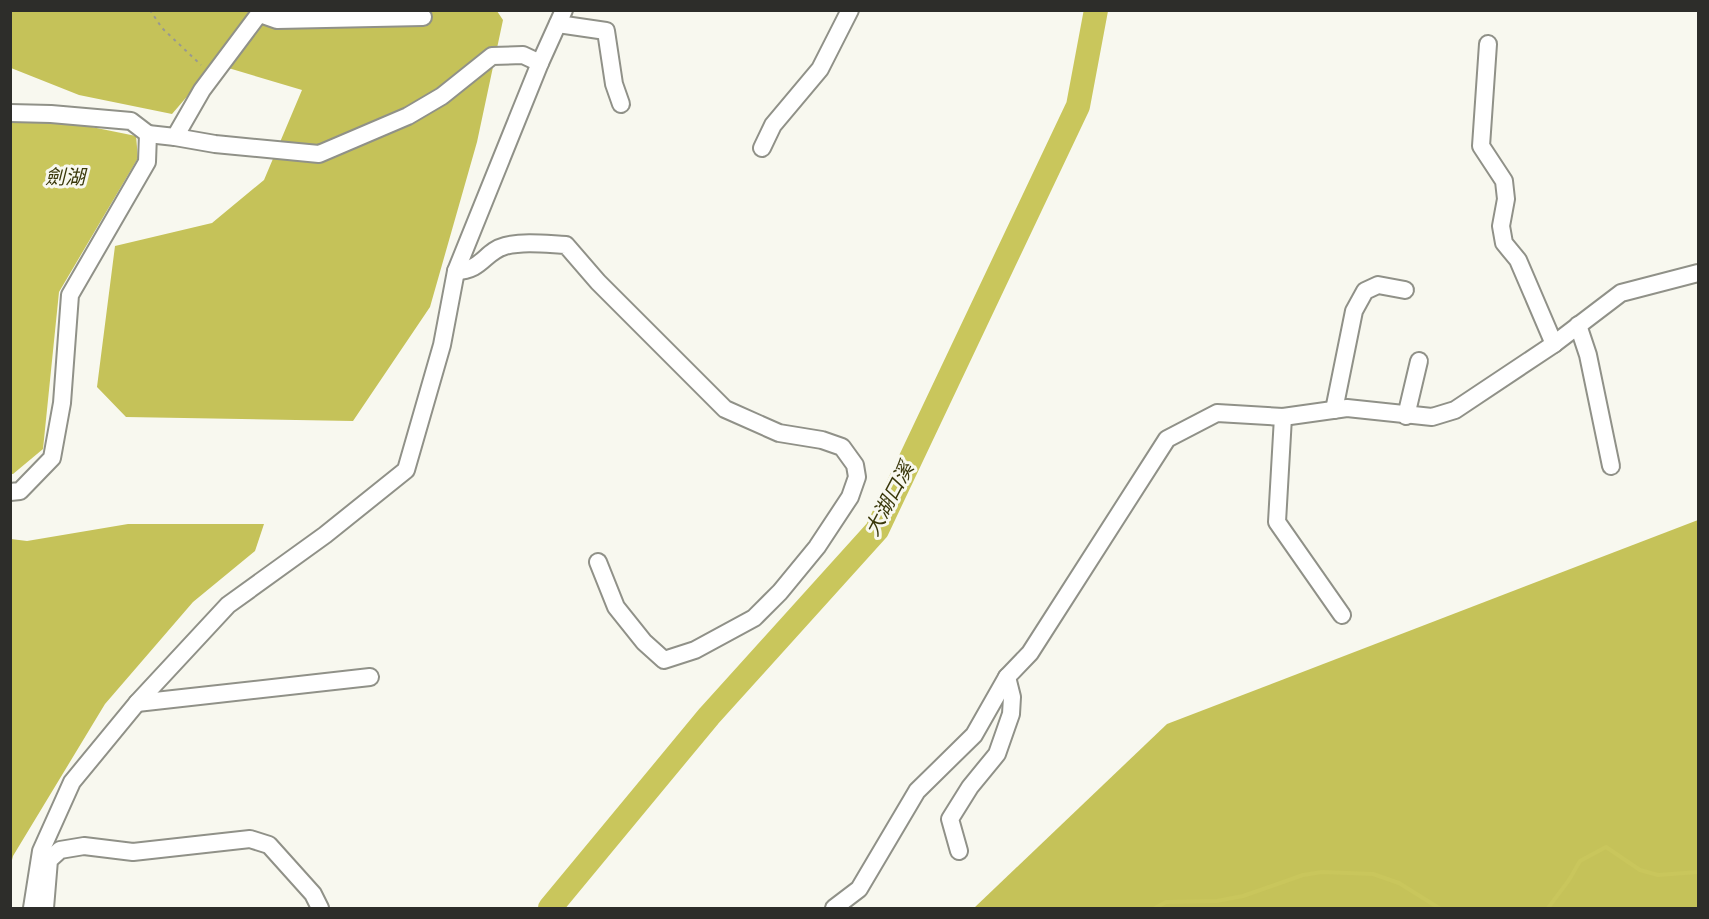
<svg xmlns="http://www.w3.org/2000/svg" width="1709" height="919" viewBox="0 0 1709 919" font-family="Raleway,'Noto Sans TC',sans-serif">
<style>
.forest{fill:#c5c259}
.water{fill:#c9c65c}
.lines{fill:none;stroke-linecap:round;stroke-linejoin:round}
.stream{stroke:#c9c65c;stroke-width:4}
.river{stroke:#c9c65c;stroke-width:24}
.minor-casing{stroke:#909188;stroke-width:20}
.path{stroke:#989892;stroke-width:2;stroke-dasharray:3 4.5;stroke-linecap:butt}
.minor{stroke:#fff;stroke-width:16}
.labels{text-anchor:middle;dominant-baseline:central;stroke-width:6;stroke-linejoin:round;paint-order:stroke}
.water-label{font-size:20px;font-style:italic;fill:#3a380b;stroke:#f8f8ef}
</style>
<rect width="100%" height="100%" fill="#f8f8ef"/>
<g class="forest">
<path d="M 10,11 L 497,11 L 503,20 L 477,142 L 430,307 L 353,421 L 126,417 L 97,387 L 115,246 L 212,223 L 264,180 L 302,90 L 215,64 L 172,114 L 79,95 L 11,68 Z"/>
<path d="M 1698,520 L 1698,908 L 974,908 L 1167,724 Z"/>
<path d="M 128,524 L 264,524 L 255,551 L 193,602 L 105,704 L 13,856 L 11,864 L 11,539 L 27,541 Z"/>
</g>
<path class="water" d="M 10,120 L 72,123 L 136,136 L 138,158 L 59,292 L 43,449 L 13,474 L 10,474 Z"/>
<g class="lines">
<g class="stream">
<path d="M 1155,908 L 1166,902 L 1217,901 L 1243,896 L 1303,875 L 1322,872 L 1373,874 L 1399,883 L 1439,908"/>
<path d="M 1548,908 L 1569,880 L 1580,861 L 1606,847 L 1640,870 L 1658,875 L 1698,872"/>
</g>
<path class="river" d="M 550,908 L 709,716 L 877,530 L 1078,106 L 1096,10"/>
<g class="minor-casing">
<g id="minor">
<path d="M 260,14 L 277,20 L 423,17"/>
<path d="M 558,24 L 606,31 L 614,84 L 621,104"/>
<path d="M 1488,44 L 1481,146 L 1504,181 L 1506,199 L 1501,226 L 1504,243 L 1518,260 L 1554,344"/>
<path d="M 10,113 L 51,114 L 131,121 L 148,134 L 147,162 L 70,295 L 62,403 L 52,458 L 20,491 L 10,492"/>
<path d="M 148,134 L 175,137 L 202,90 L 262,10"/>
<path d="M 175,137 L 215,144 L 319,154 L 408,116 L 442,96 L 492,56 L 523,55 L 540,63"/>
<path d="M 762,148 L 773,125 L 820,69 L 850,10"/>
<path d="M 456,271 C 482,271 485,251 505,246 C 524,241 546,244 566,245 L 598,282 L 725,409 L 779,433 L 822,440 L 842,447 L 855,465 L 857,477 L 850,497 L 817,547 L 780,592 L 754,618 L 695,650 L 664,660 L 644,642 L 616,607 L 598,562"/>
<path d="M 1578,325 L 1588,355 L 1611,466"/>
<path d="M 1334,410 L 1354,311 L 1365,291 L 1378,285 L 1405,290"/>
<path d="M 1406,416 L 1419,361"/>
<path d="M 1283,417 L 1277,522 L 1342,615"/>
<path d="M 137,703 L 370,677"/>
<path d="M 959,851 L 950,819 L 970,787 L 997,754 L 1011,714 L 1012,697 L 1007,677"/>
<path d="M 32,908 L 41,851 L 72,782 L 137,703 L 228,605 L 325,535 L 406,470 L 442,345 L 456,271 L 540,63 L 564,10"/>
<path d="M 45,908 L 49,860 L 60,850 L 84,846 L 133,852 L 250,839 L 269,845 L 313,894 L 320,908"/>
<path d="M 834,908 L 859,889 L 917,791 L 974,735 L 1007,677 L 1030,653 L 1167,439 L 1217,413 L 1283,417 L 1347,408 L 1432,417 L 1455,410 L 1554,344 L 1621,293 L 1698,273"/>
</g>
</g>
<path class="path" d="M 150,10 L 162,28 L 201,65"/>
<use href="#minor" class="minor"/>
</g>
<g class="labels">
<g class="water-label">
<text x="65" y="177">劍湖</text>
<text transform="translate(889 499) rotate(-62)">大湖口溪</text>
</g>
</g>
<rect width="1709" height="919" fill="none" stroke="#2d2d2a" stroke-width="24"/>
</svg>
